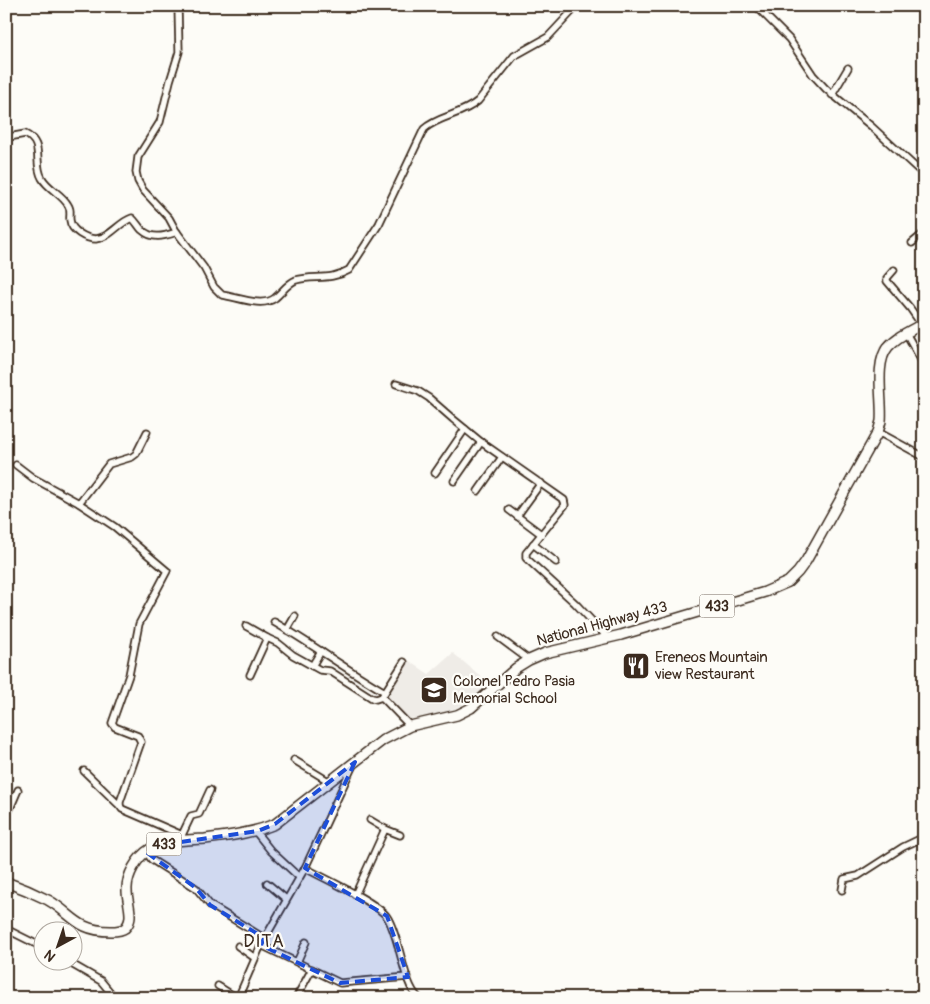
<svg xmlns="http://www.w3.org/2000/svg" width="930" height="1004" viewBox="0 0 930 1004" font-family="Pangolin,sans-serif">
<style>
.built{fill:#efece7}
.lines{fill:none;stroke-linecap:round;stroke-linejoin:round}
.street-casing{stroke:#3b2a1e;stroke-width:9}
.primary-casing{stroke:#3b2a1e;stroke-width:12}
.street{stroke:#fdfcf7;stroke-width:5.5}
.primary{stroke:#fdfcf7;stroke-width:9}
.marked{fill:#1d4ed8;fill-opacity:0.2;stroke:#1d4ed8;stroke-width:4;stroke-dasharray:10 6;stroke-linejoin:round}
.labels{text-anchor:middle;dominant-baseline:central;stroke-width:4.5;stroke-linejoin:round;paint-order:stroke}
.shield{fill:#fdfcf7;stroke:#75695f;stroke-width:1}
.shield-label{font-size:14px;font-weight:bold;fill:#3b2a1e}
.street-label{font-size:15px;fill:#3b2a1e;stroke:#fdfcf7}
.poi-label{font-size:15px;fill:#3b2a1e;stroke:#fdfcf7;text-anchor:start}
.quarter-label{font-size:18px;letter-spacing:1px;fill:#3b2a1e;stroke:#fdfcf7}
</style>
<rect width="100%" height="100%" fill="#fdfcf7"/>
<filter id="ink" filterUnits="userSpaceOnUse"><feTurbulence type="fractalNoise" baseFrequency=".02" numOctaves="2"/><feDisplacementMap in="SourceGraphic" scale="10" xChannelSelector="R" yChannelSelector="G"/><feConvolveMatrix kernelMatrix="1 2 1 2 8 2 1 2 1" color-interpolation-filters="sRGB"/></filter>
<g filter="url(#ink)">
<path class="built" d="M 453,653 L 490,684 L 469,701 L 458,707 L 444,713 L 403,720 L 382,697 L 405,658 L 429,674 Z"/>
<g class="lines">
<g class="street-casing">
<g id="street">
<path d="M 178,6 L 179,52 L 170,81 L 160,122 L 138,157 L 136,172 L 138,181 L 143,190 L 169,218 L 176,231 L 204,268 L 214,287 L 222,295 C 237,297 262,308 275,298 C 282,292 288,283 296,280 C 314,275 330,281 349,270 L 379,224 L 424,129 C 438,116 462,115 478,101 L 514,56 L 548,37 L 577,6"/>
<path d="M 756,6 L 789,39 L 813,75 L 826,89 L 871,126 L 924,175"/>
<path d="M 832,95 L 848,68"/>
<path d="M 9,137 L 25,134 C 45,143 33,163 42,178 C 48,189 62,194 68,205 C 72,211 69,214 70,220 C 71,231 86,239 96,239 C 110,238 119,222 132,218 C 136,221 138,226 142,230 C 153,240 164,236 177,232"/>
<path d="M 912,243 L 924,233"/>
<path d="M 894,270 L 887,278 L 887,281 L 910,308 L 921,324"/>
<path d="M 906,333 L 924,365"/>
<path d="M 396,384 L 418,391 L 429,398 L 453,419 L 481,442 L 564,500 L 565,505 L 526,553 L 526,558 L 575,603 L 608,638"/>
<path d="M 878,432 L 924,457"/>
<path d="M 16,465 L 33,478 L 77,502 L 115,527 L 167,571 L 139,624 L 129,675 L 112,723 L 115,727 L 138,736 L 141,742 L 120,802 L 120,806 L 122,809 L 182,835 L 184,841"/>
<path d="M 435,473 L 465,429"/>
<path d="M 454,481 L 481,442"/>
<path d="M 478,491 L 502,457"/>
<path d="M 79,503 L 109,464 L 132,457 L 136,454 L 147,432"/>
<path d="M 509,510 L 541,534"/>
<path d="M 517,516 L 541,483"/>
<path d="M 533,544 L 556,562"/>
<path d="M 274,622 C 312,644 347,670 385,692 L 382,697"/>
<path d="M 246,626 L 267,638"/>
<path d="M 287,630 L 295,616"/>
<path d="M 498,637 L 529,660"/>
<path d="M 312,666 L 321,651"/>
<path d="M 250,675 L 267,638 L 278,643 L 293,655 L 320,670 L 330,671 L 372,698 L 376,699 L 382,697 L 410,726"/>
<path d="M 385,692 L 404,662"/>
<path d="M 294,760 L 330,782"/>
<path d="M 84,771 L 120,806"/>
<path d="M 6,818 L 18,790"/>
<path d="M 370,820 L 385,829"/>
<path d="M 255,831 L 271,851 L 299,877"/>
<path d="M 182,835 L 191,816 L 199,814 L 210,790"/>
<path d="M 146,852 L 152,860 L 196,888 L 210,905 L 264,938"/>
<path d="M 305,868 C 322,877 378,903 387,917 C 400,936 403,986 419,998"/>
<path d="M 267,883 L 286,899"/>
<path d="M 842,890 L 844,879 L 858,876 L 903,847 L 924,837"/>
<path d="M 355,895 L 385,829 L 400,835"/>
<path d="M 6,929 L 42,947"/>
<path d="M 261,945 L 340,983 L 408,977"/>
<path d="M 238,946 L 255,958"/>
<path d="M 68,962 L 101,981 L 115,998"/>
<path d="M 297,962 L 306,942"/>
<path d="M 218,986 L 237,998"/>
<path d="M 238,998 L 261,945 L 305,868 L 353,765"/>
<path d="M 296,998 L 312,969"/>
</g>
</g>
<g class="primary-casing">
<path id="primary" d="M 6,882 C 20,887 34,893 48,900 C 73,914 76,931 111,931 C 115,931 121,931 125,928 C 135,919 127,902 127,891 C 126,876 137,857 150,849 C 165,840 188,840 205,839 C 229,836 253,833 275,824 L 383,740 L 410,726 L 457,715 L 471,708 L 516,668 L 529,660 L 545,653 L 621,635 L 765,592 L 788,582 L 798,572 L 806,561 L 878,432 C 879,429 880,425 881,421 C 883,401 874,363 888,347 C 897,336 912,330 924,323"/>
</g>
<use href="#street" class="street"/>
<use href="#primary" class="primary"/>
</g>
</g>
<path class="marked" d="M 355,762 L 305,868 L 387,916 L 408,977 L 340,983 L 261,945 L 264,938 L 210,905 L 196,888 L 146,852 L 160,845 L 258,831 L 275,824 Z"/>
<defs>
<g id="restaurant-square" transform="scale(1.4375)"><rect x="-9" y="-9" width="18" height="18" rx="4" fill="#3b2a1e" stroke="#fdfcf7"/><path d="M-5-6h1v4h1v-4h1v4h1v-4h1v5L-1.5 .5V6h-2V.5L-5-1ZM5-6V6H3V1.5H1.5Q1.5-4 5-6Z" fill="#fff"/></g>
<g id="school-square" transform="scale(1.4375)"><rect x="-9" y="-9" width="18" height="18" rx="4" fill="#3b2a1e" stroke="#fdfcf7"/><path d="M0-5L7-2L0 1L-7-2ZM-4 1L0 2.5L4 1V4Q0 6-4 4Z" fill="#fff"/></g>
</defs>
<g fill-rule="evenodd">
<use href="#restaurant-square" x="636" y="666"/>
<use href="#school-square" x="434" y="690"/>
</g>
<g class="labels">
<g class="shield">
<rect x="699.5" y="594.5" width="35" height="23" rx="4"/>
<rect x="146.5" y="832.5" width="35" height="23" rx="4"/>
</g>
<g class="shield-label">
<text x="717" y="606">433</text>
<text x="164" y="844">433</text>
</g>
<g class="street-label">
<text transform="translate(602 624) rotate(-15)">National Highway 433</text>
</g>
<g class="poi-label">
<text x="655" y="657">Ereneos Mountain<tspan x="655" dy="17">view Restaurant</tspan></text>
<text x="453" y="681">Colonel Pedro Pasia<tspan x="453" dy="17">Memorial School</tspan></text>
</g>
<g class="quarter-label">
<text x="264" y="941">DITA</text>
</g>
</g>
<rect width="930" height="1004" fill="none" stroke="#fdfcf7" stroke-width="25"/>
<rect x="12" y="12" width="905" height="979" fill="none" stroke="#3b2a1e" stroke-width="2" filter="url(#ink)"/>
<g transform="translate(58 946) rotate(220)"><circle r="24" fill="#fdfcf7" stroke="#afa8a0"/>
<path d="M0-4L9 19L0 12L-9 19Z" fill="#3b2a1e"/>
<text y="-8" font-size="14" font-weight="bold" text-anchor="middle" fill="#3b2a1e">N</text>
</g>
</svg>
